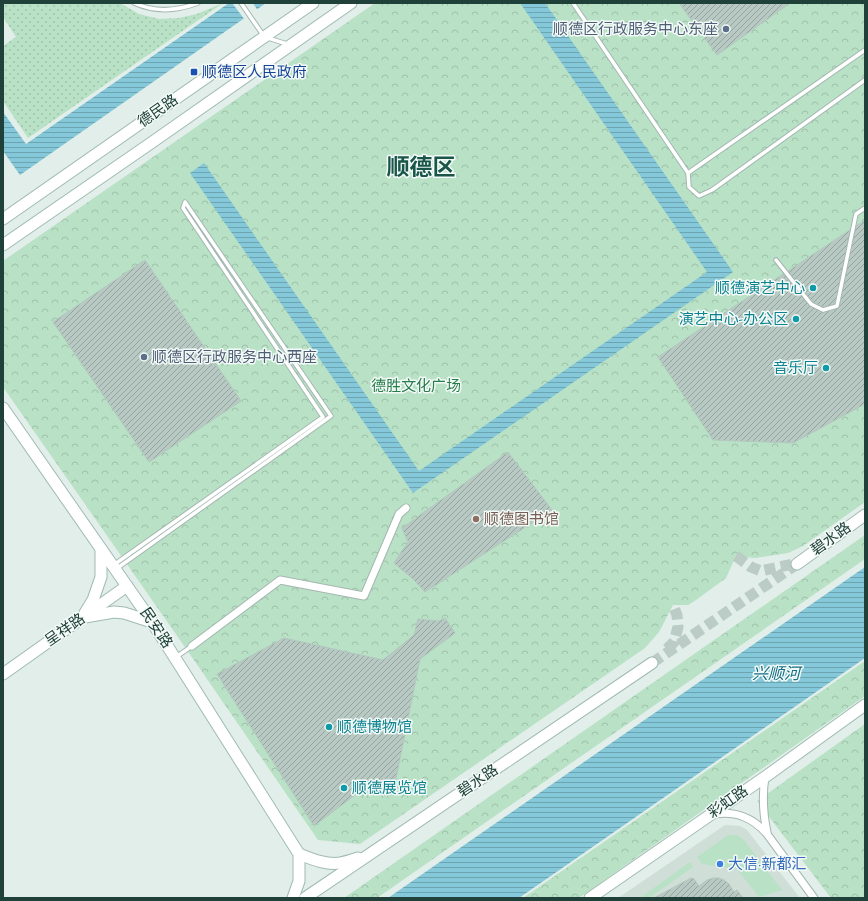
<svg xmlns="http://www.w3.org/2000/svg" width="868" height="901" viewBox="0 0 868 901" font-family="'Alegreya Sans','Noto Sans SC',sans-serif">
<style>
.built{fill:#d0ded8}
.grass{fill:#b8e1c5}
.forest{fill:url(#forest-crowns)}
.garden{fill:url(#garden-dots)}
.water{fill:url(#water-rules)}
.pier{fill:#e2eee9}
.building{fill:url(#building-hatch);stroke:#b3c8c0}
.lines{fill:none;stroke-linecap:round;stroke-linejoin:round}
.secondary-tunnel{stroke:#bbcbc6;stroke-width:11;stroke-dasharray:11 5.5;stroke-linecap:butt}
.lane-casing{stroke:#a4b7b1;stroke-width:5.5}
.street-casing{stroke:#a4b7b1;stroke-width:9}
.secondary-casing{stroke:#9fbbb2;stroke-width:13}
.lane{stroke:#fff;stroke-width:3.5}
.street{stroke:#fff;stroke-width:7}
.secondary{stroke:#fff;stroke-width:11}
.service-dot{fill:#5c6f8a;stroke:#f3faf7;stroke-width:1.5}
.transit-dot{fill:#1a4fb4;stroke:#f3faf7;stroke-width:1.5}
.culture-dot{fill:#0f9aa8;stroke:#f3faf7;stroke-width:1.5}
.education-dot{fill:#8d6e63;stroke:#f3faf7;stroke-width:1.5}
.shop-dot{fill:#3f7fe0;stroke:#f3faf7;stroke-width:1.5}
.labels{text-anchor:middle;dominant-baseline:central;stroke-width:3;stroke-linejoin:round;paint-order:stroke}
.service-label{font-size:15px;fill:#4e5e75;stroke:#f3faf7;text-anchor:end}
.transit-label{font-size:15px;fill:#164399;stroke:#f3faf7;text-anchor:start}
.street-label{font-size:15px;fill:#204139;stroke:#f3faf7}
.culture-label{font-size:15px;fill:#0d838f;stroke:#f3faf7;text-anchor:end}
.park-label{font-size:15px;fill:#257d4a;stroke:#f3faf7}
.education-label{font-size:15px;fill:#785e54;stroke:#f3faf7;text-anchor:start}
.shop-label{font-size:15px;fill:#366cbe;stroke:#f3faf7;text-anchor:start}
.water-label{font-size:16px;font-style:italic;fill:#136d84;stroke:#f3faf7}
.town-label{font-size:23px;font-weight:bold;fill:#195649;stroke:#f3faf7}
</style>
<defs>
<pattern id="forest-crowns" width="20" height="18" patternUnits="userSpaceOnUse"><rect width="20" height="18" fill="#b8e1c5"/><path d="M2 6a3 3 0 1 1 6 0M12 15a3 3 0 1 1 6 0" fill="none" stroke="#9ec2aa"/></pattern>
<pattern id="garden-dots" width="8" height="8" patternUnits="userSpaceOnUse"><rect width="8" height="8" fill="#b8e1c5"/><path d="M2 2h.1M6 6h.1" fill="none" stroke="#9ec2aa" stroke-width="1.8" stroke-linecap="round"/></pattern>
<pattern id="water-rules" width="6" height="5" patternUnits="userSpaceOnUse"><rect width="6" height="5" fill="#84c8d9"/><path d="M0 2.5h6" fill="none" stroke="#6ca4b1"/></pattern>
<pattern id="building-hatch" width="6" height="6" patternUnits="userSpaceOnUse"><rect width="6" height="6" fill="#b7c9c2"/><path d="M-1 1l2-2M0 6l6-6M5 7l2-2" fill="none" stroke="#94a59f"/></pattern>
</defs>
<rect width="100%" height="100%" fill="#e2eee9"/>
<path class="built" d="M 725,825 L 740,826 L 747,830 L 800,898 L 618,898 Z"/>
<g class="grass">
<path d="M 728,835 L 737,835 L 744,840 L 782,890 L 759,897 L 737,869 L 702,864 L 697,857 Z"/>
<path d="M 690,862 L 693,867 L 649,898 L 640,898 Z"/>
</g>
<g class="forest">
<path d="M 375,3 L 865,3 L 865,502 L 803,546 L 788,553 L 755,558 L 736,556 L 726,578 L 696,600 L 688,605 L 673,605 L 659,632 L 645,648 L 360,844 L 318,840 L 187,650 L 3,387 L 3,261 Z"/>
<path d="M 865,535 L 865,559 L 377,898 L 344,898 Z"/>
<path d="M 865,661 L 865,696 L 579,898 L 523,898 Z"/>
<path d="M 865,724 L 865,898 L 831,898 L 757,801 Z"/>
</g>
<path class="garden" d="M 3,3 L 120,3 L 139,14 L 159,19 L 179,18 L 197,14 L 223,3 L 28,138 L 3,101 L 3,46 L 16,37 L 3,17 Z"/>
<g class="water">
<path d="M 229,3 L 266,3 L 20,175 L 3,151 L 3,112 L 26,144 Z"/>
<path d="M 520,3 L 545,3 L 733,272 L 413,493 L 190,173 L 204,163 L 419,471 L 707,272 Z"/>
<path d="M 865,567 L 865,658 L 519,898 L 388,898 Z"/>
</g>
<path class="pier" d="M 232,3 L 253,3 L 258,11 L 245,20 Z"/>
<g class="building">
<path d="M 679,3 L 790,3 L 717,55 Z"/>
<path d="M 865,220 L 865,404 L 793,443 L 713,440 L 658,357 Z"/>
<path d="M 145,260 L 241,401 L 149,462 L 53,322 Z"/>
<path d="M 508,452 L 552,510 L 425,592 L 413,579 L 394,563 L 408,542 L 402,528 Z"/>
<path d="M 445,618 L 455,633 L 420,659 L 395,784 L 375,780 L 314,826 L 217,674 L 284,638 L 383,660 L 414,635 L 418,619 L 439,621 Z"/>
<path d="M 691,878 L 694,879 L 699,886 L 707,880 L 713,878 L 719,878 L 724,880 L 729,884 L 734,892 L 737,890 L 743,898 L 654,898 Z"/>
</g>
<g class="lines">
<g class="secondary-tunnel">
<path d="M 736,556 L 751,567 L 761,571 L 793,564"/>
<path d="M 667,649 L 674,642 L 678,627 L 677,615 L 673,605"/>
<path d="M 652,663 L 797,564"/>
</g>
<g class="lane-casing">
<g id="lane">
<path d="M 134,3 C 156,13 177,11 198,3"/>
<path d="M 241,3 L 263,35"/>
<path d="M 573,3 L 688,173 L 689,187 L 699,196 L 712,190 L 865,80"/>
<path d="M 268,38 L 287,44"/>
<path d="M 688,173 L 865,50"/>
<path d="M 776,260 L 811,304 L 823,310 L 837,306 L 856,214 L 865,208"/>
<path d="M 115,564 L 323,417 L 183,208 L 185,202 L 331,416 L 116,569"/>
<path d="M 176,657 L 192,646"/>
</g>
</g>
<g class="street-casing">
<g id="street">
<path d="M 192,646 L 280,580 L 364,596 L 399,514 L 406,508"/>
<path d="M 765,777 C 762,796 763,813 767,832"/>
<path d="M 715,814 C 737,811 753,818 767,834 L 814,898"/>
</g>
</g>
<g class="secondary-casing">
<g id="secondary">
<path d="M 3,219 L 313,3"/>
<path d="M 3,245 L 151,143 L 351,3"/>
<path d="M 3,408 L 152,622 L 175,658 L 299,854 L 299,881 L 293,898"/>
<path d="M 797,564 L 865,515"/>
<path d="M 85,613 L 93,600 L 101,577 L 101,549"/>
<path d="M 85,617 L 114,612 L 124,613 L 152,622"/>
<path d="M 3,674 L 127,586"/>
<path d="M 299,854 C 312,859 325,865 340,863 C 346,862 352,860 358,858"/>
<path d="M 305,898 L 652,663"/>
<path d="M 590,898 L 765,777 L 865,705"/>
</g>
</g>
<use href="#lane" class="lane"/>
<use href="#street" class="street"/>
<use href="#secondary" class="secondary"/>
</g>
<g class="service-dot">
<circle cx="726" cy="29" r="4"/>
<circle cx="144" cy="357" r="4"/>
</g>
<rect class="transit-dot" x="190" y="68" width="8" height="8" rx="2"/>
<g class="culture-dot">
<circle cx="813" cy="288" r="4"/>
<circle cx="796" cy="319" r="4"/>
<circle cx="826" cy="368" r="4"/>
<circle cx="329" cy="727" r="4"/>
<circle cx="344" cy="788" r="4"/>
</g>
<circle class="education-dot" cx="476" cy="519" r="4"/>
<circle class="shop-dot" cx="720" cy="864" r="4"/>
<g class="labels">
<g class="service-label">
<text x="718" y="29">顺德区行政服务中心东座</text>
<text x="152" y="357" text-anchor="start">顺德区行政服务中心西座</text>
</g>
<g class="transit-label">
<text x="202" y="72">顺德区人民政府</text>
</g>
<g class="street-label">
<text transform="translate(158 111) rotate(-35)">德民路</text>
<text transform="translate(831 539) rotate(-36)">碧水路</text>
<text transform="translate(156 628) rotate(56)">民安路</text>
<text transform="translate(65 630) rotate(-35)">呈祥路</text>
<text transform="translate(478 781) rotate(-34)">碧水路</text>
<text transform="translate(728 802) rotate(-35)">彩虹路</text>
</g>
<g class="culture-label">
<text x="805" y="288">顺德演艺中心</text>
<text x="788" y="319">演艺中心-办公区</text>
<text x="818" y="368">音乐厅</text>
<text x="337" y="727" text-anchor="start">顺德博物馆</text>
<text x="352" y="788" text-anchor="start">顺德展览馆</text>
</g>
<g class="park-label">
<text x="416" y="386">德胜文化广场</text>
</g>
<g class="education-label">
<text x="484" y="519">顺德图书馆</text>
</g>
<g class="shop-label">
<text x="728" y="864">大信·新都汇</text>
</g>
<g class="water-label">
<text x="776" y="674">兴顺河</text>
</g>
<g class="town-label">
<text x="421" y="168">顺德区</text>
</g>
</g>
<rect width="868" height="901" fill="none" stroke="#204139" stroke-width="8"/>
</svg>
